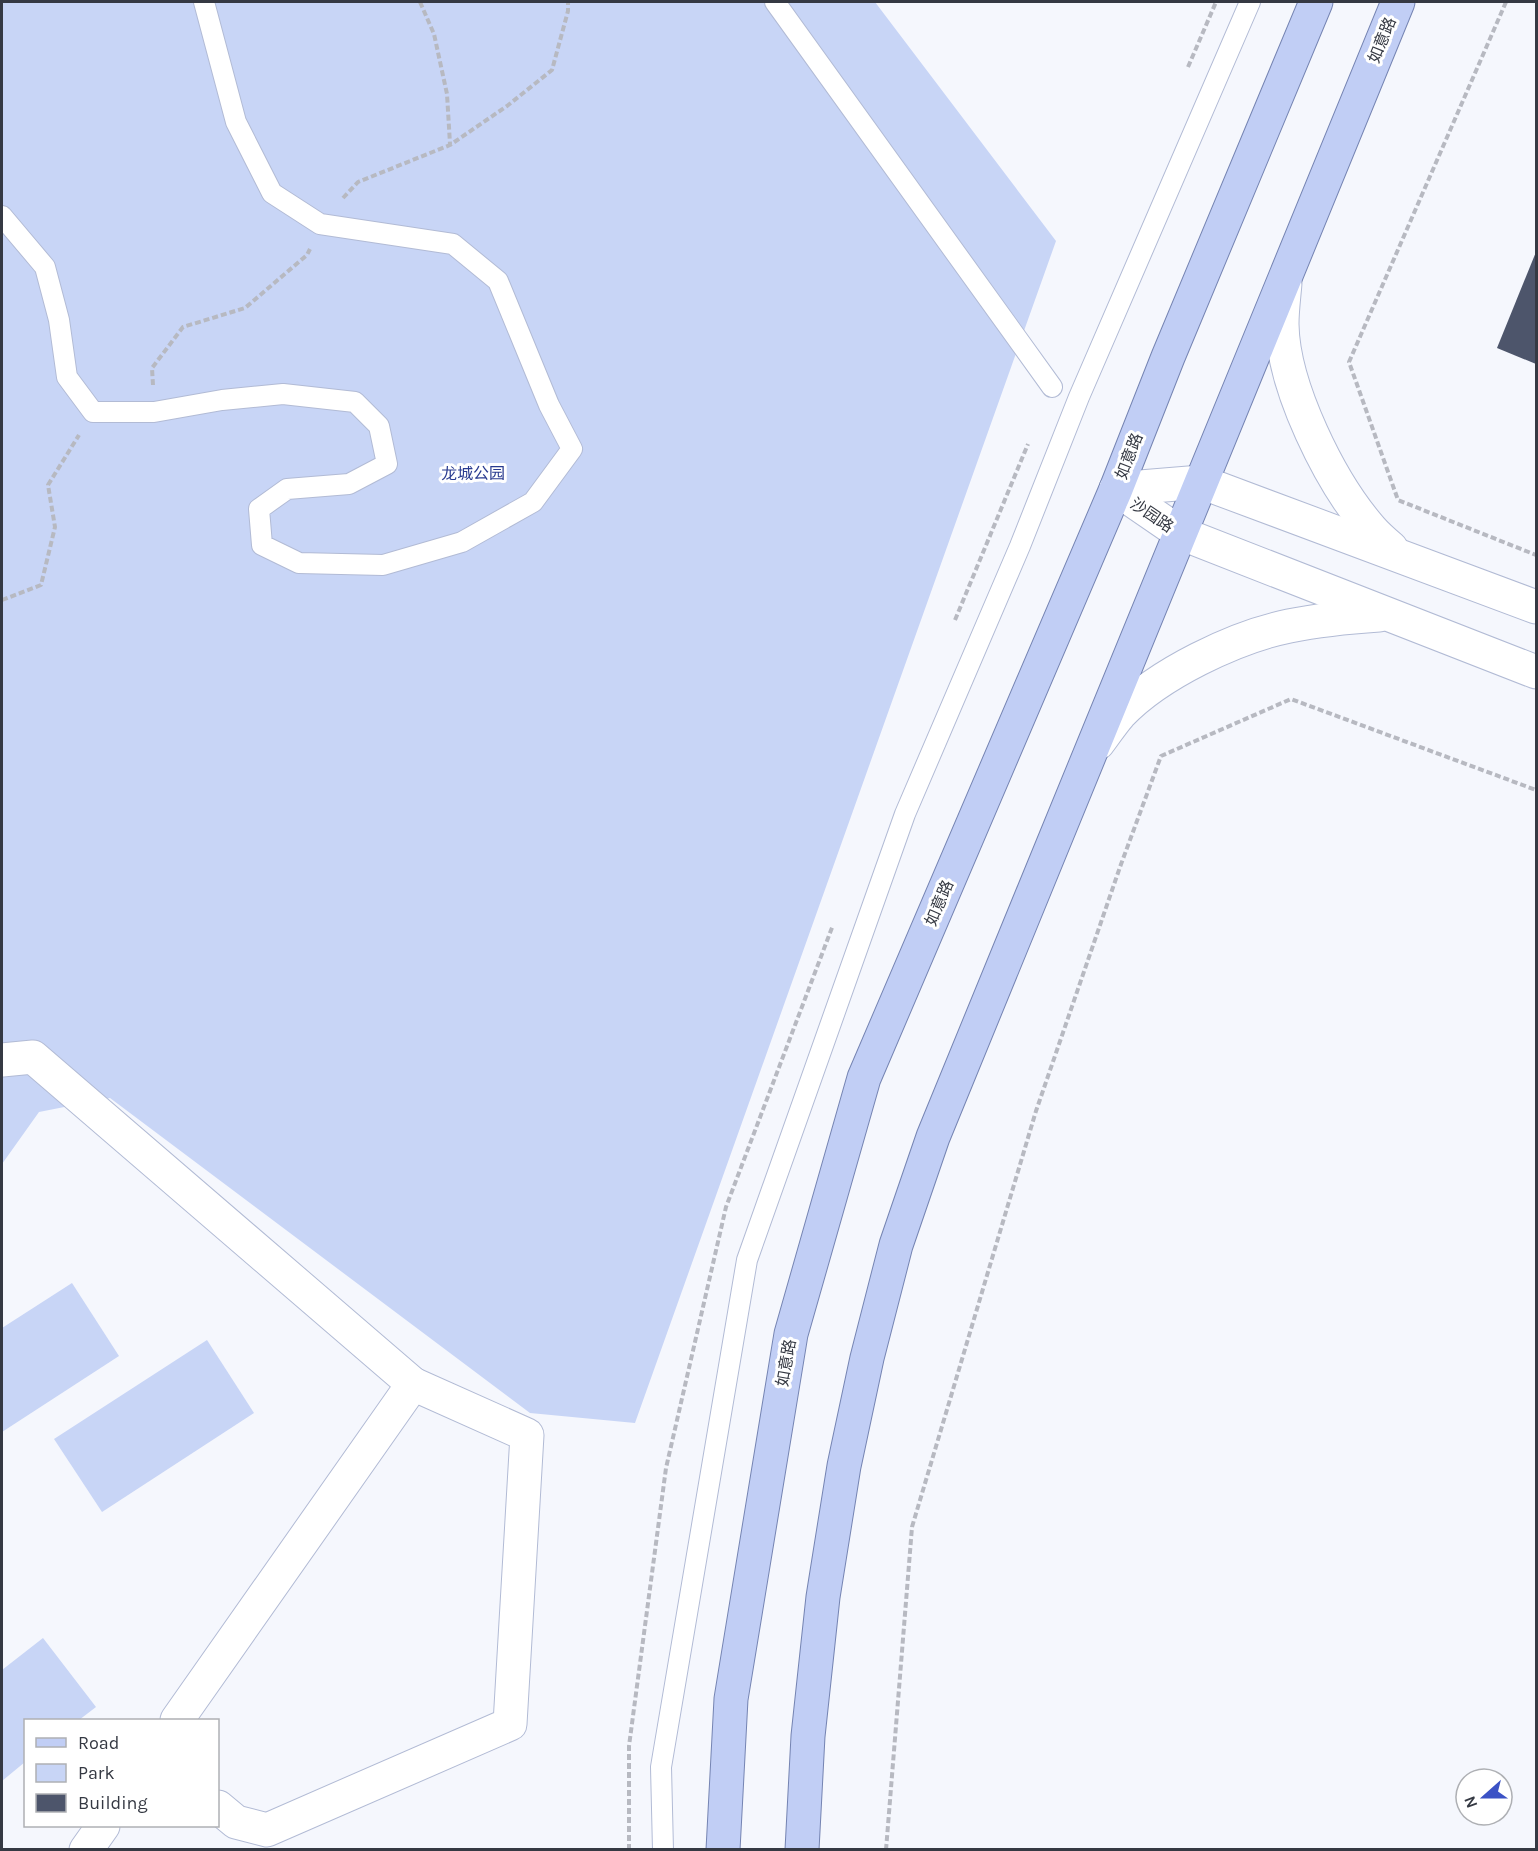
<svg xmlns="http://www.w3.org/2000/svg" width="1538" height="1851" viewBox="0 0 1538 1851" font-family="Karla,'Noto Sans SC',sans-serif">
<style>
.green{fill:#c8d5f6}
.building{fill:#4d556b}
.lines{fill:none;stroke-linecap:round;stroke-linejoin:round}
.service-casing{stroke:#b2bbd5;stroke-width:22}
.minor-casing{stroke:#b2bbd5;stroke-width:35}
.tertiary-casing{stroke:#b2bbd5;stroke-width:35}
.primary-casing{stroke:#7584b2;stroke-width:35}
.path{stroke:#b7b9c1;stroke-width:4;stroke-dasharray:6 3;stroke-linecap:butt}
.service{stroke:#fff;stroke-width:20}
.minor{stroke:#fff;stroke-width:33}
.tertiary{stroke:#fff;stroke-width:33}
.primary{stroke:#c1cef5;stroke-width:33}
.labels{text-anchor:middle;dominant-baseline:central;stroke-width:6;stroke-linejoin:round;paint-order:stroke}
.street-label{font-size:16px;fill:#353943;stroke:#fff}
.park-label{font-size:16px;fill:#283a8f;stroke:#fff}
</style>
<rect width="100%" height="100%" fill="#f5f7fd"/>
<g class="green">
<path d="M 2,2 L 875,2 L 1056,241 L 635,1423 L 530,1413 L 110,1098 L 39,1112 L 2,1164 Z"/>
<path d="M 72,1283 L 119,1356 L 2,1432 L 2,1328 Z"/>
<path d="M 207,1340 L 254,1413 L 102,1512 L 54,1439 Z"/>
<path d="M 43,1638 L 96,1707 L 79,1720 L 26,1720 L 25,1762 L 2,1781 L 2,1670 Z"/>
</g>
<path class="building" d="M 1536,252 L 1536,364 L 1497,348 Z"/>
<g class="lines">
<g class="service-casing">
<g id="service">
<path d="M 775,2 L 1052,387"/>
<path d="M 2,216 L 45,267 L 59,320 L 67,377 L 93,412 L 154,412 L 222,400 L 283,394 L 355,402 L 379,426 L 387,464 L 349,484 L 287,489 L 259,509 L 262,545 L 299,563 L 383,565 L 462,542 L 533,502 L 572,449 L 549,405 L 498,281 L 453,244 L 320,224 L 272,193 L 236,122 L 204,2"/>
<path d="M 663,1850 L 661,1767 L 747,1260 L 905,814 L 1020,546 L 1079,397 L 1250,2"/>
</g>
</g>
<g class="minor-casing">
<g id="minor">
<path d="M 2,1060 L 33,1057 L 413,1384 L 177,1720"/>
<path d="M 218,1807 L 236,1822 L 267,1830 L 510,1724 L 527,1435 L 413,1384"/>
<path d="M 86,1850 L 103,1826"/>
</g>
</g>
<g class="tertiary-casing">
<g id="tertiary">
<path d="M 1285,283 C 1284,296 1282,310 1282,324 C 1283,387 1330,482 1371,529 C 1377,536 1384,542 1391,548"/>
<path d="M 1116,489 L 1180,533 L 1536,672"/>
<path d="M 1116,489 L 1201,482 L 1536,607"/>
<path d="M 1098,743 C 1105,734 1112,723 1120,714 C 1158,674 1235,637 1289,626 C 1319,620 1349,617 1379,615"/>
</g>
</g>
<g class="primary-casing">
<g id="primary">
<path d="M 723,1850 L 731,1699 L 791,1334 L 864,1078 L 1116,489 L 1168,357 L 1316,2"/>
<path d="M 802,1850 L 808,1736 L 823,1597 L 844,1466 L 867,1358 L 896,1245 L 933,1137 L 1398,2"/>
</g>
</g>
<g class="path">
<path d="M 420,2 L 434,34 L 447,94 L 450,144"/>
<path d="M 1506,2 L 1349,362 L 1398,500 L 1536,555"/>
<path d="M 1188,67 L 1216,2"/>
<path d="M 343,198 L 358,182 L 450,145 L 507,106 L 552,70 L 568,11 L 568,2"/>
<path d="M 153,385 L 152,368 L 183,327 L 245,308 L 307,255 L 310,249"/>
<path d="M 2,600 L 41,585 L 55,527 L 48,485 L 79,435"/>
<path d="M 955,620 L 1028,444"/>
<path d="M 629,1850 L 629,1746 L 666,1468 L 726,1207 L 833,925"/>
<path d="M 886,1850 L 912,1527 L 1036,1111 L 1120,867 L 1161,756 L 1291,699 L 1536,790"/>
</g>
<use href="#service" class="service"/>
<use href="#minor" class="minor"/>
<use href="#tertiary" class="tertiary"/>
<use href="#primary" class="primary"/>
</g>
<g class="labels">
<g class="street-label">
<text transform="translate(1382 40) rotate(-68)">如意路</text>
<text transform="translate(1129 456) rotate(-69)">如意路</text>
<text transform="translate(1152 515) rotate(34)">沙园路</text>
<text transform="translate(939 903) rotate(-67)">如意路</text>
<text transform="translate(786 1363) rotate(-80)">如意路</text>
</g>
<g class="park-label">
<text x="473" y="473">龙城公园</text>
</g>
</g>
<rect width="1538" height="1851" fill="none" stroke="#353943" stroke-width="6"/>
<rect x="24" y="1719" width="195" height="108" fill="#ffffff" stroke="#aeb0b4" stroke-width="1.5"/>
<rect x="36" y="1738" width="30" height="9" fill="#c1cef5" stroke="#aeb0b4" stroke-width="1.5"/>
<text x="78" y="1749" font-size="18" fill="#353943">Road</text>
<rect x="36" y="1764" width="30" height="18" fill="#c8d5f6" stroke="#aeb0b4" stroke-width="1.5"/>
<text x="78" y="1779" font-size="18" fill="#353943">Park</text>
<rect x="36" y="1794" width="30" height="18" fill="#4d556b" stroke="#aeb0b4" stroke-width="1.5"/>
<text x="78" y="1809" font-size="18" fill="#353943">Building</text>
<g transform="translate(1484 1797) rotate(249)"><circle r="28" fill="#ffffff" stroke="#aeb0b4" stroke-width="1.5"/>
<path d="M0-4.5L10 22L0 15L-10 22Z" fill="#3b52c5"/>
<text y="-9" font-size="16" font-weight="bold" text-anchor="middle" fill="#353943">N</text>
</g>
</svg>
